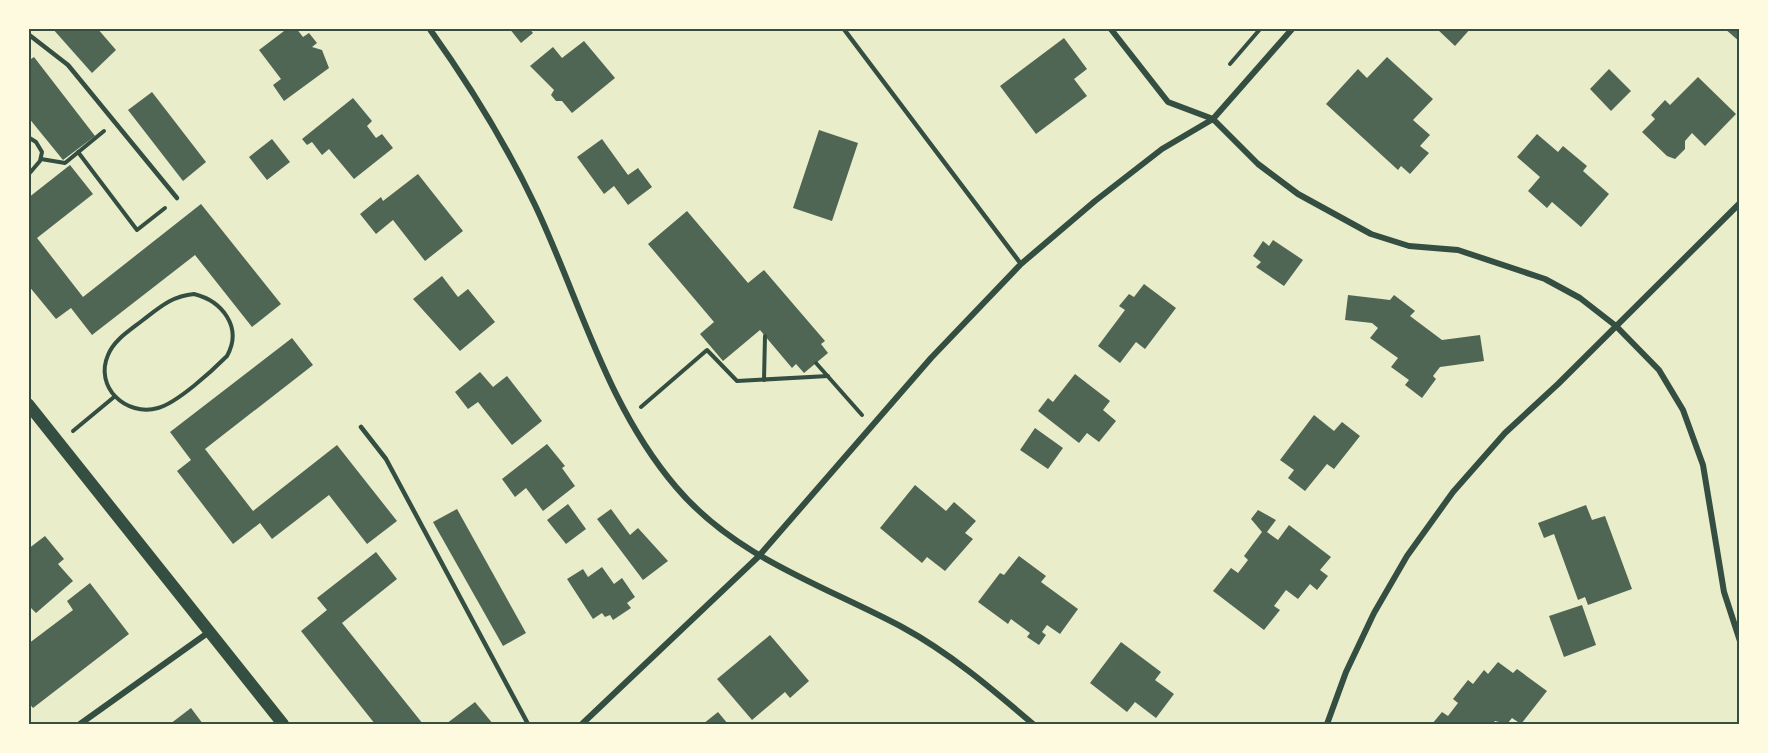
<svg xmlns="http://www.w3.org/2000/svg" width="1768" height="753" viewBox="0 0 1768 753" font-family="'Libre Baskerville',serif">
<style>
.building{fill:#4f6655}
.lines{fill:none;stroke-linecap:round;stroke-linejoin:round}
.path{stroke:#344e41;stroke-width:4}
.service{stroke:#344e41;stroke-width:4.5}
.minor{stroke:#344e41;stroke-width:6}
.secondary{stroke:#344e41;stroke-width:12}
.neatline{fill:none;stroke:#344e41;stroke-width:2}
</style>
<rect width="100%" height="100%" fill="#e9edc9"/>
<g class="building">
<path d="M 52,28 L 97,28 L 116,50 L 92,73 Z"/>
<path d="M 288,28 L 296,28 L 303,37 L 309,33 L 317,43 L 312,47 L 322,50 L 329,68 L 284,101 L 273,85 L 281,79 L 259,50 Z"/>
<path d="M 509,28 L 529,28 L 533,33 L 521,43 Z"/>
<path d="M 1436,28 L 1471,28 L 1455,46 Z"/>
<path d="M 1724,28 L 1740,28 L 1740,42 Z"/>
<path d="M 1064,38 L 1087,69 L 1074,79 L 1087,96 L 1036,134 L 1000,86 Z"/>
<path d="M 584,41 L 615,78 L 572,113 L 562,101 L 556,101 L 551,95 L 554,90 L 530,66 L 553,47 L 562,58 Z"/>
<path d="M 34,57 L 95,136 L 63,160 L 28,117 L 28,61 Z"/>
<path d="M 1387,57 L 1433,99 L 1413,120 L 1430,135 L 1420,146 L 1429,153 L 1410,174 L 1401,166 L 1398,170 L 1326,104 L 1358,69 L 1367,78 Z"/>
<path d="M 1609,69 L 1631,91 L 1611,111 L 1590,89 Z"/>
<path d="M 1698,77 L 1736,114 L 1705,146 L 1692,133 L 1685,141 L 1685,149 L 1675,159 L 1667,156 L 1642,132 L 1655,119 L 1651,115 L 1665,100 L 1670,105 Z"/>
<path d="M 152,92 L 206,162 L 183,181 L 128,110 Z"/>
<path d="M 353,98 L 372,121 L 367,126 L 376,138 L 382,134 L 393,148 L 354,179 L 329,149 L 322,155 L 312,142 L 307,145 L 302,139 Z"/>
<path d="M 819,130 L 858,143 L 832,221 L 793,208 Z"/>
<path d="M 1537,134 L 1558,152 L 1563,146 L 1587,166 L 1583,171 L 1609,194 L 1581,227 L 1552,202 L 1547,208 L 1528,191 L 1540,177 L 1517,157 Z"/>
<path d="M 272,139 L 290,162 L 267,180 L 249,157 Z"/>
<path d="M 602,139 L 628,175 L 638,168 L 652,187 L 628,205 L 614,186 L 604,194 L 577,157 Z"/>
<path d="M 70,165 L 93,194 L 37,238 L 83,297 L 201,204 L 281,304 L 252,327 L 195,255 L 92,335 L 71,308 L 56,319 L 28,285 L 28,198 Z"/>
<path d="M 418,174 L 463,231 L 425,261 L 393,220 L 376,234 L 360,214 L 381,197 L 383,201 Z"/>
<path d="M 687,211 L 748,283 L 764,270 L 825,341 L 821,344 L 828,353 L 804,373 L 796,364 L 792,368 L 760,330 L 723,361 L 700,334 L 714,322 L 648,244 Z"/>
<path d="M 1273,240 L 1303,260 L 1284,286 L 1256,267 L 1261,262 L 1253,256 L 1263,241 L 1269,246 Z"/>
<path d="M 442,276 L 458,297 L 468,289 L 495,322 L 460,351 L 413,299 Z"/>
<path d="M 1144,284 L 1176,308 L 1145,349 L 1136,342 L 1120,363 L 1098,346 L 1125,310 L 1119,306 L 1129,294 L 1134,297 Z"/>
<path d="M 1348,295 L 1390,300 L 1394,295 L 1415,311 L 1410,316 L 1442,340 L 1480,335 L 1484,361 L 1440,367 L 1433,376 L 1436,379 L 1422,398 L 1405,385 L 1409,380 L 1391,367 L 1398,358 L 1370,338 L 1378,328 L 1372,323 L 1345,320 Z"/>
<path d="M 292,338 L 313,365 L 205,449 L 253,511 L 337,445 L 397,521 L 367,544 L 329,495 L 272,539 L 260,523 L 233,544 L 177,471 L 191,460 L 170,432 Z"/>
<path d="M 480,372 L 493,387 L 507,376 L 542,421 L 512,445 L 478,402 L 468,409 L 455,392 Z"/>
<path d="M 1075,374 L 1110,401 L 1103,410 L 1116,421 L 1099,442 L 1087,433 L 1079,443 L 1038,411 L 1048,398 L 1053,402 Z"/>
<path d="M 1314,415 L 1334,431 L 1342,422 L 1360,436 L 1334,469 L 1327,464 L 1305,491 L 1288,478 L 1294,470 L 1280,460 Z"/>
<path d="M 1035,428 L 1063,448 L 1048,469 L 1020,450 Z"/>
<path d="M 547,444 L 565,466 L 562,468 L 575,486 L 543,511 L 526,488 L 515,497 L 502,479 Z"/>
<path d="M 915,485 L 946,511 L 954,502 L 976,521 L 965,533 L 973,539 L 945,571 L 927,557 L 922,563 L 880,528 Z"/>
<path d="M 568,504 L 586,529 L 566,544 L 547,520 Z"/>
<path d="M 1586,505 L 1592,520 L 1605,516 L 1632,589 L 1588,605 L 1585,597 L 1578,600 L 1554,534 L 1544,538 L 1538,523 Z"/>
<path d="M 457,509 L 526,633 L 503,646 L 433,522 Z"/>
<path d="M 611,509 L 630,535 L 638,528 L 668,561 L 643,580 L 597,519 Z"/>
<path d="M 1258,510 L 1276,520 L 1267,532 L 1278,540 L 1289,525 L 1331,557 L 1320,570 L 1328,576 L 1317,590 L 1310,584 L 1298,599 L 1286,590 L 1274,606 L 1280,610 L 1264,630 L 1213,591 L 1231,568 L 1238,573 L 1248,560 L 1244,556 L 1262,532 L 1251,519 Z"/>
<path d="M 45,536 L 64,559 L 58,564 L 73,581 L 36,613 L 28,605 L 28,549 Z"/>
<path d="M 376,552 L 397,579 L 342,623 L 423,724 L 375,724 L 301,631 L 327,610 L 317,598 Z"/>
<path d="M 1019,556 L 1046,576 L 1041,582 L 1078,609 L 1060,634 L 1047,625 L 1042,632 L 1046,635 L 1039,645 L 1027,637 L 1030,633 L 1011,619 L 1008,624 L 978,602 L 1000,573 L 1004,575 Z"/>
<path d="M 602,567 L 614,584 L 622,578 L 635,597 L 627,603 L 631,608 L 613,620 L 610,615 L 605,617 L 602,613 L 593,619 L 567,579 L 583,569 L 588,577 Z"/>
<path d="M 90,583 L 129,634 L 33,708 L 28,702 L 28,644 L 73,610 L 67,601 Z"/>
<path d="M 1582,605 L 1596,645 L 1564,657 L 1549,616 Z"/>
<path d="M 770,635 L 809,681 L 790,698 L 785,692 L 752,720 L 717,679 Z"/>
<path d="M 1121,642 L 1161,672 L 1155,680 L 1174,694 L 1156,718 L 1135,702 L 1127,712 L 1090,683 Z"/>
<path d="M 1498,662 L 1513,673 L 1517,669 L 1547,691 L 1521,724 L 1512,718 L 1507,724 L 1495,721 L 1492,724 L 1432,724 L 1442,712 L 1448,716 L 1458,703 L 1453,699 L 1468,680 L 1473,684 L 1484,670 L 1488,674 Z"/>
<path d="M 475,702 L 493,724 L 446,724 Z"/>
<path d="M 191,708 L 203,724 L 170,724 Z"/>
<path d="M 718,712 L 728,724 L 703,724 Z"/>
</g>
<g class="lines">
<g class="path">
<path d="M 1230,64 L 1261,28"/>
<path d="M 28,137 L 36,142 L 42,152 L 40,161 L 28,175"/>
<path d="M 78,152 L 137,230 L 165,208"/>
<path d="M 41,159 L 65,163 L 104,131"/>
<path d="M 194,294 C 222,301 243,327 227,356 C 212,371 177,403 158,408 C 126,417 94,387 108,355 C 114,340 129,331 143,320 C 160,307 172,296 194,294 Z"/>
<path d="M 816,363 L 862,415"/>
<path d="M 764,380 L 765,336"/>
<path d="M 641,407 L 707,350 L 737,381 L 828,376"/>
<path d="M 73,431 L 114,397"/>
</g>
<g class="service">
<path d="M 843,28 L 1021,264"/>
<path d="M 28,34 L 68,65 L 177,198"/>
<path d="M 361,427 L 386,459 L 528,724"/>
</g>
<g class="minor">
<path d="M 429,28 C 469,84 505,142 535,205 C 580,300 606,405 676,487 C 736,558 823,585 902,627 C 950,653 992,689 1033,724"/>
<path d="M 1110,28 L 1168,102 L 1213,119 L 1258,164 L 1298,194 L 1371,234 L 1409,246 L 1458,250 L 1545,279 L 1580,298 L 1616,326 L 1659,370 L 1683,410 L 1703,465 L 1724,592 L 1740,641"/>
<path d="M 80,724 L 209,632"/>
<path d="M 582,724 L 758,557 L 931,358 L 1021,264 L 1095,201 L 1162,149 L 1213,119 L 1293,28"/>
<path d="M 1327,724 L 1346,672 L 1374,613 L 1407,556 L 1453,492 L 1505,433 L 1558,384 L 1740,203"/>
</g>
<path class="secondary" d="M 28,404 L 283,724"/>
</g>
<rect width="1768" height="753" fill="none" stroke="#fefae0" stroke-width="60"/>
<rect x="30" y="30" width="1708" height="693" class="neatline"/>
</svg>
